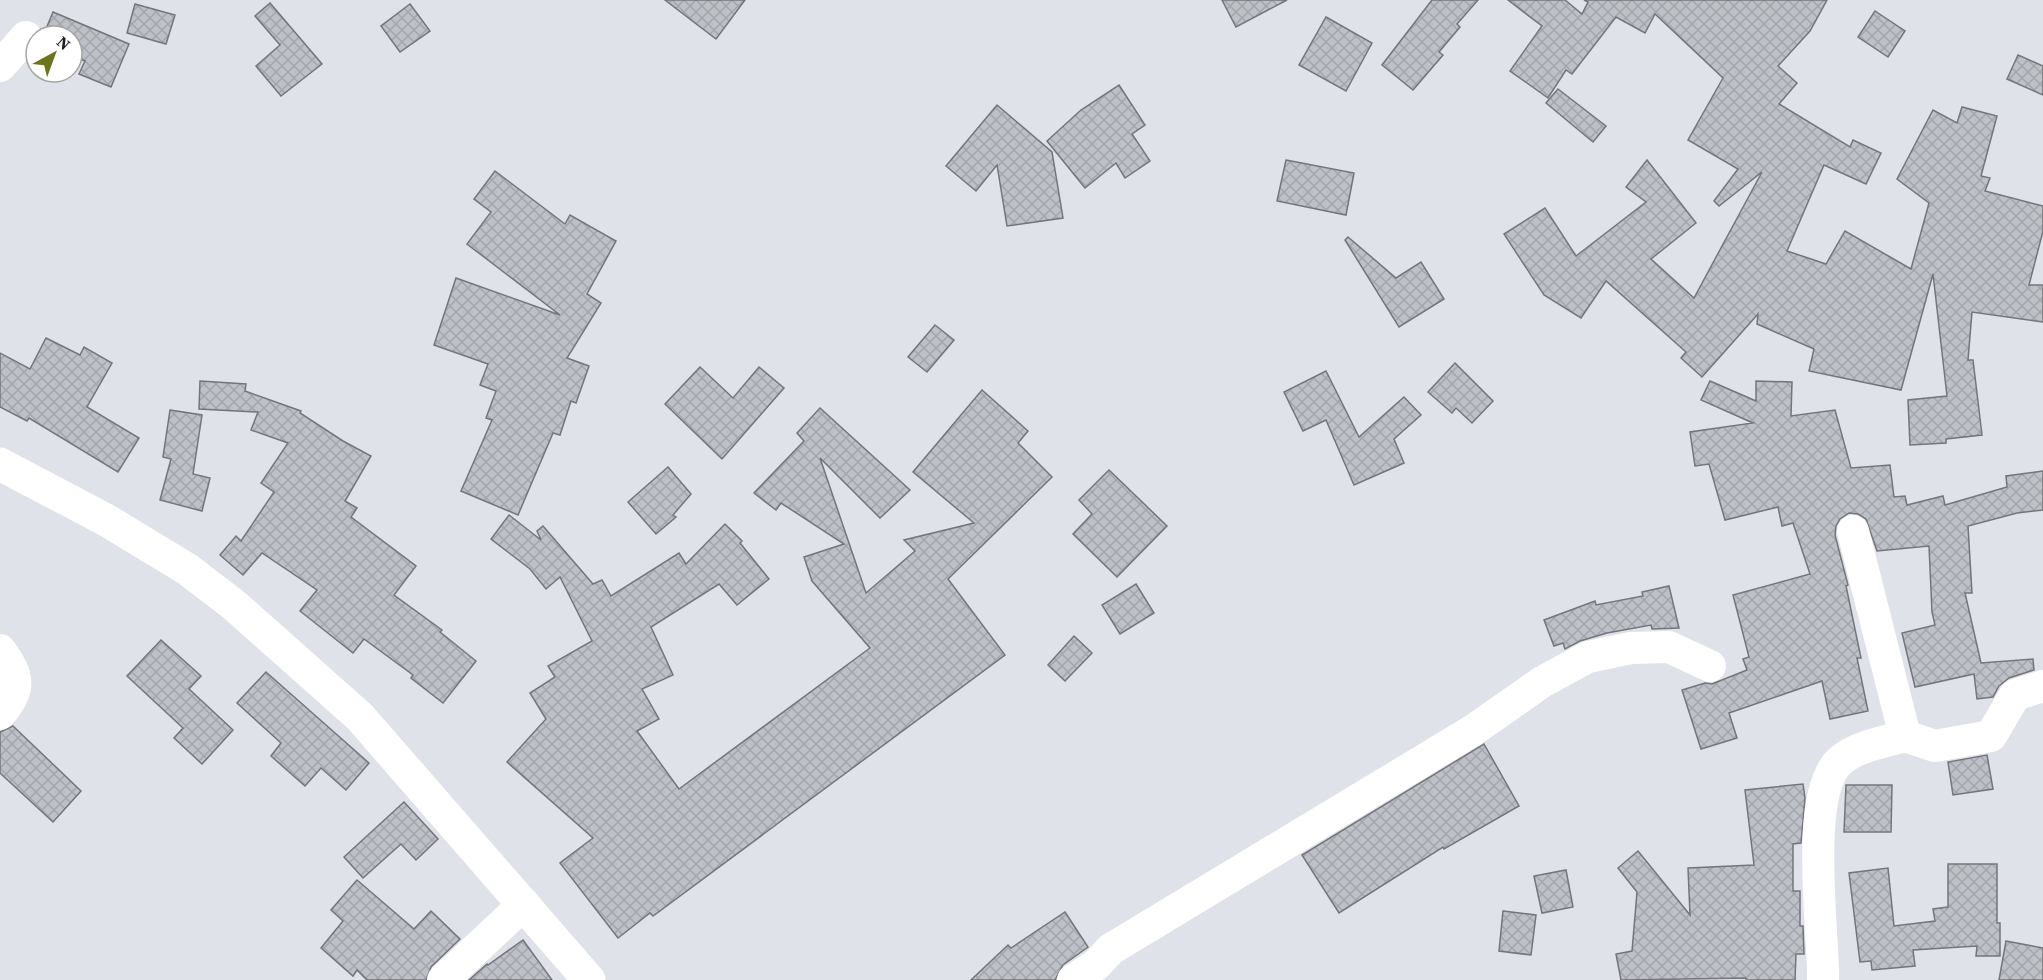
<svg xmlns="http://www.w3.org/2000/svg" width="2043" height="980" viewBox="0 0 2043 980" font-family="'Source Serif 4',serif">
<style>
.building{fill:url(#building-cross-hatch);stroke:#74757c;stroke-width:1.5}
.lines{fill:none;stroke-linecap:round;stroke-linejoin:round}
.minor{stroke:#fff;stroke-width:32}
.primary{stroke:#fff;stroke-width:33}
</style>
<defs>
<pattern id="building-cross-hatch" width="8" height="8" patternUnits="userSpaceOnUse" patternTransform="scale(1.5)"><rect width="8" height="8" fill="#bdc0c6"/><path d="M0 0l8 8M0 8l8-8" fill="none" stroke="#a2a5aa"/></pattern>
</defs>
<rect width="100%" height="100%" fill="#e0e2e9"/>
<g class="building">
<path d="M 665,0 L 745,0 L 716,39 Z"/>
<path d="M 1222,0 L 1287,0 L 1236,27 Z"/>
<path d="M 1432,0 L 1478,0 L 1457,24 L 1460,27 L 1439,52 L 1443,55 L 1413,90 L 1382,65 Z"/>
<path d="M 1508,0 L 1565,0 L 1582,14 L 1588,2 L 1584,0 L 1827,0 L 1810,31 L 1778,66 L 1797,83 L 1779,104 L 1850,147 L 1853,140 L 1881,153 L 1866,184 L 1824,165 L 1787,251 L 1826,264 L 1845,231 L 1911,269 L 1929,203 L 1897,179 L 1933,110 L 1957,123 L 1962,107 L 1997,116 L 1981,176 L 1990,178 L 1985,191 L 2043,206 L 2043,231 L 2029,285 L 2043,285 L 2043,322 L 1972,312 L 1968,360 L 1973,360 L 1982,435 L 1946,439 L 1946,443 L 1910,445 L 1908,400 L 1947,396 L 1933,274 L 1901,390 L 1809,371 L 1814,349 L 1757,324 L 1758,314 L 1702,377 L 1681,358 L 1686,352 L 1606,281 L 1581,318 L 1544,295 L 1504,234 L 1545,208 L 1576,256 L 1646,202 L 1626,187 L 1647,160 L 1696,223 L 1651,259 L 1694,298 L 1762,172 L 1719,206 L 1714,201 L 1738,169 L 1688,140 L 1723,78 L 1655,14 L 1645,33 L 1616,17 L 1572,74 L 1566,70 L 1548,98 L 1510,71 L 1542,26 Z"/>
<path d="M 270,3 L 322,64 L 281,96 L 256,66 L 280,45 L 255,16 Z"/>
<path d="M 135,4 L 175,15 L 166,44 L 127,33 Z"/>
<path d="M 410,4 L 430,31 L 400,52 L 381,26 Z"/>
<path d="M 1875,11 L 1905,31 L 1888,57 L 1858,37 Z"/>
<path d="M 53,12 L 129,44 L 111,87 L 79,74 L 85,61 L 72,56 L 72,36 L 43,36 Z"/>
<path d="M 1326,17 L 1372,43 L 1346,91 L 1299,65 Z"/>
<path d="M 2018,55 L 2043,66 L 2043,95 L 2007,79 Z"/>
<path d="M 1119,85 L 1145,125 L 1132,134 L 1150,161 L 1125,178 L 1116,163 L 1085,188 L 1047,141 L 1081,110 Z"/>
<path d="M 1558,89 L 1606,126 L 1593,142 L 1546,103 Z"/>
<path d="M 997,105 L 1052,152 L 1063,218 L 1007,226 L 997,165 L 976,191 L 946,166 Z"/>
<path d="M 1286,160 L 1354,173 L 1346,215 L 1277,201 Z"/>
<path d="M 495,171 L 565,224 L 570,215 L 616,241 L 587,294 L 601,303 L 567,358 L 589,366 L 576,403 L 571,401 L 560,435 L 553,433 L 518,515 L 461,491 L 492,420 L 486,418 L 496,391 L 480,385 L 488,364 L 434,345 L 456,278 L 560,315 L 467,244 L 491,212 L 474,199 Z"/>
<path d="M 1348,237 L 1396,278 L 1421,262 L 1444,299 L 1399,327 L 1345,240 Z"/>
<path d="M 935,325 L 954,340 L 927,372 L 908,357 Z"/>
<path d="M 46,338 L 80,355 L 84,347 L 112,363 L 87,407 L 139,438 L 118,472 L 29,418 L 27,421 L 0,407 L 0,353 L 30,369 Z"/>
<path d="M 1455,363 L 1493,401 L 1472,423 L 1456,408 L 1452,413 L 1428,392 Z"/>
<path d="M 700,367 L 733,398 L 759,367 L 784,388 L 722,459 L 665,404 Z"/>
<path d="M 1326,371 L 1359,437 L 1404,397 L 1421,415 L 1394,439 L 1404,463 L 1354,485 L 1326,420 L 1303,431 L 1284,392 Z"/>
<path d="M 200,381 L 246,384 L 245,391 L 301,411 L 300,413 L 343,441 L 371,456 L 345,501 L 357,508 L 351,517 L 416,566 L 394,595 L 442,630 L 440,632 L 476,661 L 443,703 L 411,678 L 413,675 L 364,639 L 353,653 L 300,611 L 317,590 L 262,553 L 243,575 L 220,555 L 236,536 L 241,541 L 274,492 L 261,483 L 288,443 L 251,430 L 258,412 L 199,409 Z"/>
<path d="M 1710,381 L 1756,401 L 1756,381 L 1792,382 L 1791,416 L 1835,410 L 1851,468 L 1890,465 L 1894,497 L 1905,496 L 1907,505 L 1943,496 L 1945,505 L 2007,487 L 2006,476 L 2043,471 L 2043,510 L 2017,513 L 1968,526 L 1972,593 L 1965,593 L 1981,663 L 2033,659 L 2034,670 L 2009,678 L 1999,686 L 1993,697 L 1977,699 L 1974,674 L 1915,687 L 1902,633 L 1935,625 L 1932,612 L 1929,546 L 1877,551 L 1866,519 L 1858,514 L 1849,513 L 1840,519 L 1836,526 L 1835,535 L 1848,585 L 1846,586 L 1861,658 L 1857,658 L 1868,711 L 1830,719 L 1822,681 L 1729,713 L 1737,738 L 1701,749 L 1682,690 L 1705,683 L 1712,684 L 1747,670 L 1743,659 L 1749,657 L 1733,595 L 1810,574 L 1793,523 L 1782,526 L 1778,507 L 1725,520 L 1709,464 L 1695,466 L 1690,432 L 1753,423 L 1701,400 Z"/>
<path d="M 982,390 L 1028,431 L 1018,443 L 1052,477 L 948,579 L 1005,655 L 653,916 L 650,913 L 618,938 L 560,863 L 593,838 L 507,762 L 546,719 L 530,693 L 555,677 L 548,666 L 592,641 L 560,577 L 546,589 L 530,569 L 491,539 L 509,515 L 541,540 L 537,531 L 543,526 L 593,584 L 602,580 L 611,596 L 679,553 L 686,564 L 725,524 L 742,541 L 740,543 L 769,579 L 737,605 L 719,584 L 651,627 L 673,675 L 642,689 L 659,719 L 637,731 L 679,789 L 870,648 L 812,581 L 804,557 L 844,544 L 781,503 L 776,510 L 754,493 L 804,441 L 797,433 L 820,408 L 910,490 L 880,518 L 820,458 L 866,593 L 915,551 L 904,540 L 974,523 L 913,472 Z"/>
<path d="M 170,410 L 202,415 L 193,474 L 210,478 L 202,511 L 160,500 L 171,459 L 163,457 Z"/>
<path d="M 668,467 L 691,494 L 673,515 L 676,517 L 656,534 L 628,502 Z"/>
<path d="M 1109,470 L 1167,526 L 1117,577 L 1073,534 L 1092,514 L 1079,500 Z"/>
<path d="M 1136,584 L 1154,613 L 1120,634 L 1102,605 Z"/>
<path d="M 1669,586 L 1679,628 L 1652,629 L 1651,625 L 1607,633 L 1580,641 L 1565,649 L 1563,643 L 1554,646 L 1544,620 L 1595,601 L 1596,605 L 1643,596 L 1642,592 Z"/>
<path d="M 1074,636 L 1092,653 L 1065,681 L 1048,665 Z"/>
<path d="M 161,640 L 201,676 L 189,689 L 233,730 L 202,764 L 174,738 L 183,728 L 127,676 Z"/>
<path d="M 266,672 L 369,763 L 346,790 L 321,768 L 305,786 L 271,756 L 281,743 L 237,703 Z"/>
<path d="M 13,726 L 81,791 L 53,822 L 0,773 L 0,732 Z"/>
<path d="M 1484,744 L 1519,806 L 1444,849 L 1443,847 L 1339,913 L 1302,855 Z"/>
<path d="M 1987,755 L 1993,789 L 1953,795 L 1948,762 Z"/>
<path d="M 1803,784 L 1805,798 L 1801,843 L 1793,844 L 1793,891 L 1800,891 L 1800,926 L 1803,926 L 1804,954 L 1796,954 L 1795,980 L 1746,980 L 1746,978 L 1621,980 L 1616,954 L 1632,951 L 1637,892 L 1618,868 L 1638,851 L 1690,915 L 1688,868 L 1754,865 L 1745,790 Z"/>
<path d="M 1846,785 L 1892,785 L 1891,832 L 1844,832 Z"/>
<path d="M 404,802 L 438,839 L 416,860 L 401,844 L 363,878 L 344,857 Z"/>
<path d="M 1948,864 L 1997,864 L 1997,923 L 2000,923 L 2000,956 L 1976,956 L 1977,946 L 1913,950 L 1915,966 L 1872,970 L 1871,961 L 1860,962 L 1849,873 L 1888,868 L 1894,926 L 1935,921 L 1933,909 L 1948,907 Z"/>
<path d="M 1566,870 L 1573,907 L 1542,913 L 1534,876 Z"/>
<path d="M 357,880 L 414,929 L 431,911 L 460,939 L 431,967 L 426,980 L 367,980 L 357,970 L 353,976 L 321,948 L 343,921 L 331,910 Z"/>
<path d="M 1503,911 L 1536,915 L 1531,955 L 1499,951 Z"/>
<path d="M 1065,912 L 1088,947 L 1063,965 L 1055,980 L 971,980 L 1008,945 L 1011,948 Z"/>
<path d="M 523,940 L 552,980 L 469,980 L 487,964 L 488,965 Z"/>
<path d="M 2006,941 L 2043,948 L 2043,980 L 1999,980 Z"/>
</g>
<g class="lines">
<g class="minor">
<path d="M 0,66 L 26,37"/>
<path d="M 1853,531 L 1905,736 L 1935,746 L 1991,736 L 2015,695 L 2043,686"/>
<path d="M 0,650 C 19,676 22,689 0,714"/>
<path d="M 443,980 L 524,904"/>
<path d="M 1073,980 L 1096,965 L 1111,949 L 1472,731 L 1542,682 L 1588,657 L 1631,648 L 1669,647 L 1710,666"/>
<path d="M 1823,980 C 1824,932 1803,791 1841,760 C 1858,746 1884,742 1905,736"/>
</g>
<path class="primary" d="M 0,464 L 106,520 L 187,569 L 234,605 L 360,717 L 589,980"/>
</g>
<g transform="translate(54 54) rotate(41)"><circle r="28" fill="#ffffff" stroke="#a5a5a6" stroke-width="1.5"/>
<path d="M0-4.5L10 22L0 15L-10 22Z" fill="#6c751e"/>
<text y="-9" font-size="16" font-weight="bold" text-anchor="middle" fill="#1d1e20">N</text>
</g>
</svg>
